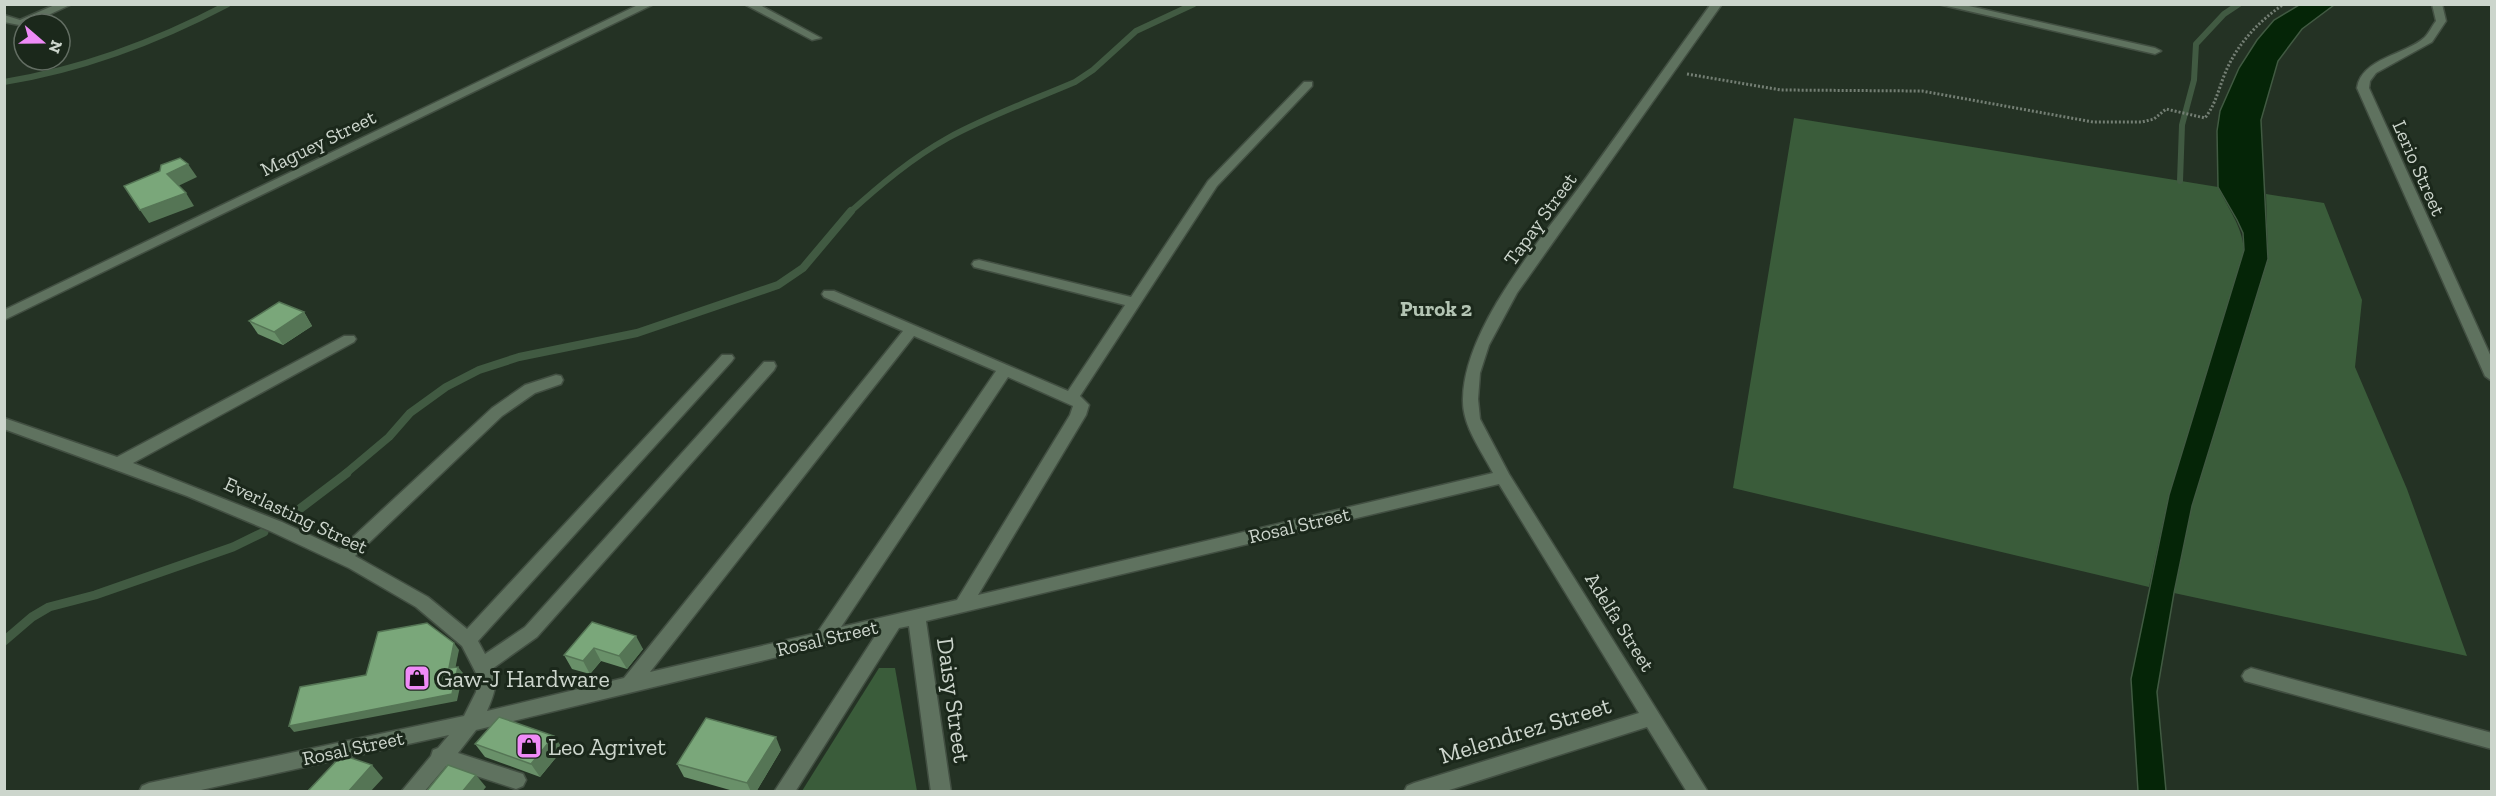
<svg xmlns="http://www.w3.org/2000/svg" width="2496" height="796" viewBox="0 0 2496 796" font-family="'Zilla Slab',serif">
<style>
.green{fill:#3a5c3a}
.water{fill:#052507;stroke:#415a42;stroke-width:1.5}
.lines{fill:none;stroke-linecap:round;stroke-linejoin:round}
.stream-far2{stroke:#415a42;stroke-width:6}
.stream-far1{stroke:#415a42;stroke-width:8}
.stream{stroke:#415a42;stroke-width:9}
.minor-casing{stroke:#424f42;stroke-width:3}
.path{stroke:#747f74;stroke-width:3;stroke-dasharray:2 2;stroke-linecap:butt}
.minor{fill:#5f725f;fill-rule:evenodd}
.wall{fill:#699069}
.shaded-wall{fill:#557555}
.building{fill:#7aa77a;stroke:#557555;stroke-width:1.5}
.labels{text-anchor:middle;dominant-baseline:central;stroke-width:6;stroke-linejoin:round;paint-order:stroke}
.street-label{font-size:20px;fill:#ccd5cc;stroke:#1b281b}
.neighbourhood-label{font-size:21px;font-weight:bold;fill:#b3c4b3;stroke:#1b281b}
.near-poi-label{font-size:24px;fill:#ccd5cc;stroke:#1b281b;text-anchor:start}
.near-street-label{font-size:24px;fill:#ccd5cc;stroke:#1b281b}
</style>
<rect width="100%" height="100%" fill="#243224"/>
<g class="green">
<path d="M 1794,118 L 2218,187 C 2228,209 2242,225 2244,250 L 2169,495 L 2149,587 L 1733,488 Z"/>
<path d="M 2266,194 L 2324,203 L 2362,300 L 2355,367 L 2407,489 L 2467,656 L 2174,593 L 2192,506 L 2268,259 Z"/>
<path d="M 879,668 L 895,668 L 917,791 L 802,791 Z"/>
</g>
<path class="water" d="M 2299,5 L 2334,5 L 2302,29 L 2278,61 L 2261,120 L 2268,259 L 2192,506 L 2174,593 L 2157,692 L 2166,791 L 2138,791 L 2131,679 L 2169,495 L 2244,250 L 2243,233 L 2237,220 L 2218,187 L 2217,131 L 2220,111 L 2239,68 L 2257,40 L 2274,20 Z"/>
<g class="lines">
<g class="stream-far2">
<path d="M 4,82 C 84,69 156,42 228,4"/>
<path d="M 2180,181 L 2182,125 L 2194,80 L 2196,44 L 2224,14 L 2239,4"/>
<path d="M 849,213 C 880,185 912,158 948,138 C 988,116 1033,100 1075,82 L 1093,70 L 1136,31 L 1194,4"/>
</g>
<path class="stream-far1" d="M 345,474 L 389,437 L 410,413 L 446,387 L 479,370 L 519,357 L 637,333 L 778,285 L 803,268 L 851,211"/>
<g class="stream">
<path d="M 293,514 L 347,473"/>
<path d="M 4,641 L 32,617 L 49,607 L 95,595 L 233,547 L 264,532"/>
</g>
<g class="minor-casing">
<g id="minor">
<path d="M 57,4 L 72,4 L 29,24 L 24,24 L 24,26 L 4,22 L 4,15 L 20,20 Z"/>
<path d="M 640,4 L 654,4 L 4,320 L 4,310 Z"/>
<path d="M 744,4 L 758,4 L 821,38 L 812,40 Z"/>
<path d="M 1711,4 L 1722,4 L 1517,293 L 1489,345 L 1480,373 L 1478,399 L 1480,419 L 1509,474 L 1708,792 L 1687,792 L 1647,727 L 1443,792 L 1404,792 L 1407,786 L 1414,783 L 1639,713 L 1499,484 L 926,621 L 951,792 L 931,792 L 909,626 L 899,628 L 795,792 L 774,792 L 877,633 L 476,730 L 458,753 L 523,774 L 526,780 L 523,786 L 516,789 L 446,766 L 424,792 L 401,792 L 431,756 L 433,750 L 438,748 L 449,735 L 192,792 L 139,792 L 142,786 L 149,783 L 464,716 L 476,692 L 478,677 L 462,646 L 416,607 L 349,568 L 270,531 L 187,496 L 4,429 L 4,418 L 117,457 L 344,336 L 354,336 L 356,339 L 354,342 L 133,463 L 282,522 L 340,549 L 492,408 L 525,385 L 556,375 L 561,376 L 563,380 L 561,384 L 535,393 L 502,416 L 355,556 L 428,597 L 467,629 L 722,355 L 732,355 L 734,358 L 732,361 L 478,641 L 485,654 L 525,627 L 764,362 L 774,362 L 776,366 L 774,370 L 537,637 L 492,669 C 499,683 493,697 487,711 L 624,678 L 903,331 L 824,297 L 822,294 L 824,291 L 834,291 L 1068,391 L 1125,305 L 974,267 L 972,264 L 974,261 L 979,260 L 1131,297 L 1208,181 L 1304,82 L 1312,82 L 1312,86 L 1217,186 L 1080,396 L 1089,405 L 1086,415 L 978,595 L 1493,473 C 1481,450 1462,425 1463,399 C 1464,326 1544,236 1586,178 C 1628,120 1669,62 1711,4 ZM 914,336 L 996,371 L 817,633 L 650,672 ZM 1008,377 L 1073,406 L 1070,415 L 957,600 L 841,627 Z"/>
<path d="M 1938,4 L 1960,4 L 2155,48 L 2161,51 L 2155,54 Z"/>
<path d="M 2432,4 L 2442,4 L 2446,21 L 2432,42 L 2376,73 L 2370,81 L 2369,88 L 2492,359 L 2492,381 L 2485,376 L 2357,88 C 2361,58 2406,55 2425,37 C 2429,33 2432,26 2436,21 Z"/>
<path d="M 2251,668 L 2492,733 L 2492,749 L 2245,681 L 2242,676 L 2245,671 Z"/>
</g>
</g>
<path class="path" d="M 1687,74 L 1781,90 L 1922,91 L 2093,122 L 2142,122 L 2154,119 L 2166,109 L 2205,118 C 2216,104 2219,87 2226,71 C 2238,43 2259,21 2284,4"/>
<use href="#minor" class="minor"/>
</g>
<g class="wall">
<path d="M 304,312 L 312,326 L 283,345 L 258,334 L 249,321 Z"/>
<path d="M 592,622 L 643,649 L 627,669 L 601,661 L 590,674 L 572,669 L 564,655 Z"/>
<path d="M 475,744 L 563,749 L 540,777 L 485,757 Z"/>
<path d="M 781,750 L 756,792 L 737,792 L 684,777 L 677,764 Z"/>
</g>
<g class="shaded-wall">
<path d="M 188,164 L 197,177 L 176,187 L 167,174 Z"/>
<path d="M 186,193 L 194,206 L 149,223 L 140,210 Z"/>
<path d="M 304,312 L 312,326 L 283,345 L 274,332 Z"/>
<path d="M 636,636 L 643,649 L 627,669 L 619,656 Z"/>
<path d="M 454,643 L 459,650 L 454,675 L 449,668 Z"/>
<path d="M 594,648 L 601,661 L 590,674 L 583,661 Z"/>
<path d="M 458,667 L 463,673 L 457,701 L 294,732 L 289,726 Z"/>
<path d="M 554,736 L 563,749 L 540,777 L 531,764 Z"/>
<path d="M 776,737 L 781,750 L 756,792 L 751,792 L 747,783 Z"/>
<path d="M 372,765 L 383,778 L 370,792 L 348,792 Z"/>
<path d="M 476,775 L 486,787 L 482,792 L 462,792 Z"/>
</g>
<g class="building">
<path d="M 180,158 L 188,164 L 167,174 L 186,193 L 140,210 L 124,186 L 160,171 L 161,165 Z"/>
<path d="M 279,302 L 304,312 L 274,332 L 249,321 Z"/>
<path d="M 592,622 L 636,636 L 619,656 L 594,648 L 583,661 L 564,655 Z"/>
<path d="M 427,623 L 454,643 L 449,668 L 458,667 L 452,694 L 289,726 L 300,687 L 366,675 L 378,632 Z"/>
<path d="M 499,717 L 554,736 L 531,764 L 475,744 Z"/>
<path d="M 706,718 L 776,737 L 747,783 L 677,764 Z"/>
<path d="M 342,755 L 372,765 L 348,792 L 307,792 Z"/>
<path d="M 448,765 L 476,775 L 462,792 L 426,792 Z"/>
</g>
<defs>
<g id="shop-square" transform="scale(1.35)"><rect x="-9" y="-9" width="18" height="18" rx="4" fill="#ef8bf7" stroke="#1b281b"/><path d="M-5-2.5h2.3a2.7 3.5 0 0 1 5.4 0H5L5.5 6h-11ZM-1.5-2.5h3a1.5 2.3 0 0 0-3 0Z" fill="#111"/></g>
</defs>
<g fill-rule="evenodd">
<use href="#shop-square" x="417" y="678"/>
<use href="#shop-square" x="529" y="746"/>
</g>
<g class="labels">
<g class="street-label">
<text transform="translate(318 143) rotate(-26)">Maguey Street</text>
<text transform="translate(2419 168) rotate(66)">Lerio Street</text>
<text transform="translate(1540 219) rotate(-54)">Tapay Street</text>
<text transform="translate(296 515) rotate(25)">Everlasting Street</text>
<text transform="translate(1299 525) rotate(-13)">Rosal Street</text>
<text transform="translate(1620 622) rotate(58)">Adelfa Street</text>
<text transform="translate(827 638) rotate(-13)">Rosal Street</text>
<text transform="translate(353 748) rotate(-12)">Rosal Street</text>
</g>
<g class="neighbourhood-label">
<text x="1436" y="308">Purok 2</text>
</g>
<g class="near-poi-label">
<text x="436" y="678">Gaw-J Hardware</text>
<text x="548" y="746">Leo Agrivet</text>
</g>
<g class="near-street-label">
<text transform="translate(954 700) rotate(82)">Daisy Street</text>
<text transform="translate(1525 730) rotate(-17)">Melendrez Street</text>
</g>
</g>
<rect width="2496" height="796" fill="none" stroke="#ccd5cc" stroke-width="12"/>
<g transform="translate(42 42) rotate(110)"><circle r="28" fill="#1b281b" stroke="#626d62" stroke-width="1.5"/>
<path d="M0-4.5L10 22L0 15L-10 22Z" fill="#ef8bf7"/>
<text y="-9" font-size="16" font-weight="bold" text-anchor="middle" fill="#ccd5cc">N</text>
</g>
</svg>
